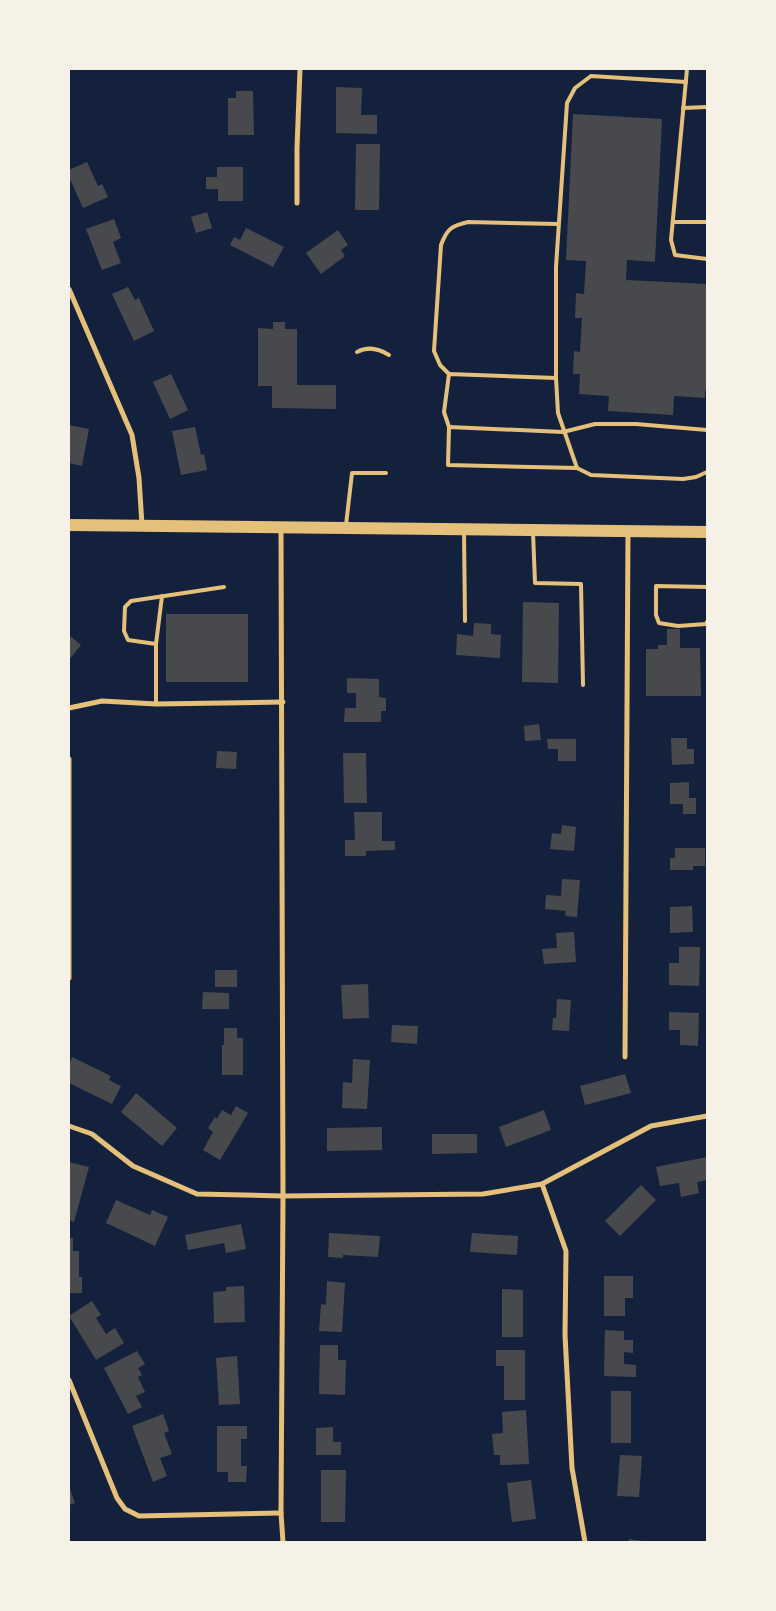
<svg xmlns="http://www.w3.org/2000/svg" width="776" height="1611" viewBox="0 0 776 1611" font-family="Spectral,serif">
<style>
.building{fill:#48494c}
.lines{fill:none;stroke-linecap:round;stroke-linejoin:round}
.service{stroke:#e5c07b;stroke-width:4}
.minor{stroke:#e5c07b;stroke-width:5}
.primary{stroke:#e5c07b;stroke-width:12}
</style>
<rect width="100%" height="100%" fill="#14213d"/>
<g class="building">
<path d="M 336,87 L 362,88 L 361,115 L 377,115 L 377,134 L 336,133 Z"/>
<path d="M 236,91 L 253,91 L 254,135 L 228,135 L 228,98 L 236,98 Z"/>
<path d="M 573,114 L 662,119 L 655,262 L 627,260 L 626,280 L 707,284 L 707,391 L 705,391 L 705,398 L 674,396 L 673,415 L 608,411 L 609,396 L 579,394 L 580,374 L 573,374 L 574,351 L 580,352 L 582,318 L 575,318 L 576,293 L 584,294 L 586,261 L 566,260 Z"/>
<path d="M 356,144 L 380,144 L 379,210 L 355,210 Z"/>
<path d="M 87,162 L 98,186 L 102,184 L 108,197 L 83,208 L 69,177 L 69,170 Z"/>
<path d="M 217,167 L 243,167 L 243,201 L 218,201 L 218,189 L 206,189 L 206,177 L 217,177 Z"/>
<path d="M 207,212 L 212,228 L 196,233 L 191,217 Z"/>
<path d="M 114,219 L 121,238 L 113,242 L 121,263 L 102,270 L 86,229 Z"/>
<path d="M 246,228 L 284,247 L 273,267 L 230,245 L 234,237 L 240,240 Z"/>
<path d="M 338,230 L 348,245 L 341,250 L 345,256 L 321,274 L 306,253 Z"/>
<path d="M 128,287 L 135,300 L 139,298 L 154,331 L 134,341 L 112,294 Z"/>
<path d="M 273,322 L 285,322 L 285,329 L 297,329 L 297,385 L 336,385 L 336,409 L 272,408 L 272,386 L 258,386 L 258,328 L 273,329 Z"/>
<path d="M 171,374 L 188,410 L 170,419 L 153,382 Z"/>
<path d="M 69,425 L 89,429 L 82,466 L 69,463 Z"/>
<path d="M 195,427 L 201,455 L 204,454 L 207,470 L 181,475 L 172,431 Z"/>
<path d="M 523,602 L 559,603 L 558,683 L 522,682 Z"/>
<rect x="166" y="614" width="82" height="68"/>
<path d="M 474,623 L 491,624 L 491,634 L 501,635 L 500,658 L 456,655 L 457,634 L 473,636 Z"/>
<path d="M 667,629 L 680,629 L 680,648 L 700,648 L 701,696 L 646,696 L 646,649 L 658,649 L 658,645 L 667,645 Z"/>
<path d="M 69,635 L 81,645 L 69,660 Z"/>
<path d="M 347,678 L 379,679 L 379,697 L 386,698 L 386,711 L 381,711 L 381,722 L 344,722 L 345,708 L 356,708 L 356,693 L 347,693 Z"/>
<path d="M 539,724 L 541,740 L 525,741 L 524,726 Z"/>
<path d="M 671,738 L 687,738 L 687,749 L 694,749 L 694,764 L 672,765 Z"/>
<path d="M 547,739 L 576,739 L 576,761 L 558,761 L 558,749 L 548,749 Z"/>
<path d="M 217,751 L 237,752 L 236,769 L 216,768 Z"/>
<path d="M 343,753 L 366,753 L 367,803 L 344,803 Z"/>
<path d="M 689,782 L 689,798 L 696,798 L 696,814 L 683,814 L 683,804 L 670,804 L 670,783 Z"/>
<path d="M 354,812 L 382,812 L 382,841 L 395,841 L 395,850 L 366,851 L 366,856 L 345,856 L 345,840 L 355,840 Z"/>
<path d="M 562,825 L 576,827 L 574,851 L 550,849 L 552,833 L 561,834 Z"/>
<path d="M 675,848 L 705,848 L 705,866 L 693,866 L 693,870 L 670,870 L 670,858 L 675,858 Z"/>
<path d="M 562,879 L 580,880 L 577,917 L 565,916 L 566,911 L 545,909 L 546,895 L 561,896 Z"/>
<path d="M 692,906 L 693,932 L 670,933 L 670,907 Z"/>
<path d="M 574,932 L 576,962 L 544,964 L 542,949 L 557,948 L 556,933 Z"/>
<path d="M 679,947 L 700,947 L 699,986 L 669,985 L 669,963 L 679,963 Z"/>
<rect x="215" y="970" width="22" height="17"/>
<path d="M 368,984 L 369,1018 L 343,1019 L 341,985 Z"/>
<path d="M 203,992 L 229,993 L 229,1009 L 202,1009 Z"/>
<path d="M 557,999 L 571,1000 L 569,1031 L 552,1030 L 553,1018 L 556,1018 Z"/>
<path d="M 669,1012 L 699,1013 L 698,1046 L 680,1045 L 680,1030 L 669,1030 Z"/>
<path d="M 392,1025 L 418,1026 L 417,1044 L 391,1042 Z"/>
<path d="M 224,1028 L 237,1028 L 237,1038 L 243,1038 L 243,1075 L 222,1075 L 222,1045 L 224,1045 Z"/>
<path d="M 72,1057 L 111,1076 L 109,1080 L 121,1086 L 112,1104 L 69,1083 L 69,1065 Z"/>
<path d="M 353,1059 L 370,1060 L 367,1109 L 342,1108 L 343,1082 L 352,1083 Z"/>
<path d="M 625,1074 L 631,1093 L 585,1105 L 580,1086 Z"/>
<path d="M 136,1093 L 177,1128 L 162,1146 L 121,1112 Z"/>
<path d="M 236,1106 L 248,1113 L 220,1160 L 203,1150 L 213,1132 L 208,1128 L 215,1117 L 217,1119 L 222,1110 L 231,1115 Z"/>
<path d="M 544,1110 L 551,1130 L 506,1147 L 499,1127 Z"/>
<path d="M 382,1127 L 382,1150 L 327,1151 L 327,1128 Z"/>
<path d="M 432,1134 L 477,1134 L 477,1153 L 432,1154 Z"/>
<path d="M 707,1157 L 707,1180 L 697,1182 L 699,1193 L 681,1197 L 679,1183 L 660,1186 L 656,1167 Z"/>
<path d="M 69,1162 L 89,1167 L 74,1222 L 69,1220 Z"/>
<path d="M 641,1185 L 656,1200 L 620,1236 L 605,1221 Z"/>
<path d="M 116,1200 L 150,1215 L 152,1210 L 168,1217 L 155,1246 L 106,1223 Z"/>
<path d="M 241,1224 L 246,1249 L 226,1253 L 224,1243 L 188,1250 L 185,1235 Z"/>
<path d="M 329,1233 L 380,1236 L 378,1257 L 343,1255 L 343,1258 L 328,1257 Z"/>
<path d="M 472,1233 L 518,1236 L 517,1255 L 470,1252 Z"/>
<path d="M 69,1238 L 73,1238 L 73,1251 L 79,1251 L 79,1277 L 82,1277 L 82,1293 L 69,1293 Z"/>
<path d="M 604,1276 L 633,1276 L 633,1298 L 625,1298 L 625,1316 L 604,1316 Z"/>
<path d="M 327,1281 L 345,1283 L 342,1332 L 319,1331 L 321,1304 L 326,1305 Z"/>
<path d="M 244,1286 L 245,1322 L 214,1323 L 213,1292 L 226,1291 L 226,1287 Z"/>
<path d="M 502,1289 L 523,1290 L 523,1337 L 502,1337 Z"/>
<path d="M 92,1301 L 101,1315 L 96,1318 L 106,1334 L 115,1328 L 124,1343 L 96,1360 L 69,1316 Z"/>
<path d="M 605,1330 L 624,1331 L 624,1340 L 633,1340 L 633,1353 L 624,1352 L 624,1364 L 636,1365 L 636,1377 L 604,1376 Z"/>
<path d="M 320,1345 L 338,1345 L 338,1360 L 346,1360 L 345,1395 L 319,1394 Z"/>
<path d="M 496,1350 L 525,1350 L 525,1400 L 504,1400 L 504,1366 L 496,1366 Z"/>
<path d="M 137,1351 L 145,1364 L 138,1368 L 142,1375 L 138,1377 L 145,1392 L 136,1396 L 142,1407 L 128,1414 L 104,1368 Z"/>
<path d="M 237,1356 L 240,1404 L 219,1405 L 216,1358 Z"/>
<rect x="611" y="1391" width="20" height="52"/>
<path d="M 526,1410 L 529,1464 L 500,1465 L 500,1455 L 494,1455 L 492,1434 L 503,1433 L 502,1412 Z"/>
<path d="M 163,1414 L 169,1431 L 164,1433 L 172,1454 L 160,1458 L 167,1476 L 153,1482 L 132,1426 Z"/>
<path d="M 217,1426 L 247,1426 L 247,1439 L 241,1439 L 241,1466 L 247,1466 L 246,1482 L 228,1482 L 228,1472 L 217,1472 Z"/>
<path d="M 333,1427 L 333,1442 L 341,1442 L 341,1455 L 316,1455 L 316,1428 Z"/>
<path d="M 620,1455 L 642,1456 L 639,1497 L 617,1496 Z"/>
<path d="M 321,1470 L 346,1470 L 345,1522 L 321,1522 Z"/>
<path d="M 531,1480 L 536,1519 L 512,1522 L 507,1483 Z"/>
<path d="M 69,1489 L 70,1489 L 75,1503 L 69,1505 Z"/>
<path d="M 629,1539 L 642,1541 L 642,1542 L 628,1542 Z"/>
</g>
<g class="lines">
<g class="service">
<path d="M 687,69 L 671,240 L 675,255 L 707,259"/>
<path d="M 683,108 L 707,107"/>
<path d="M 673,222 L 707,222"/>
<path d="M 357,352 C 368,346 378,348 389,355"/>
<path d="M 449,374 L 440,365 L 434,351 L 441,245 C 447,229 451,226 468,222 L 558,224"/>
<path d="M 449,427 L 444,412 L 449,374 L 556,378"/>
<path d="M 707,430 L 636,424 L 595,424 L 563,432 L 449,427 L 448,465 L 577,468 L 591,475 L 683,479 L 696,477 L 707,472"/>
<path d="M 577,468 L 558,413 L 556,378 L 556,267 L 567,103 L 575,88 L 591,76 L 686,82"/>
<path d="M 346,525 L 352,473 L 386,473"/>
<path d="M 464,532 L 465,621"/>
<path d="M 533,532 L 535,583 L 581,584 L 583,685"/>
<path d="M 707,587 L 656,586 L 656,615 L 659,623 L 678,626 L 706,624 L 707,622"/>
<path d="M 156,644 L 162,596"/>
<path d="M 156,704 L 156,644 L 128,640 L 124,631 L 125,607 L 131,601 L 224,587"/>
</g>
<g class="minor">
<path d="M 297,203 L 297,148 L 300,69"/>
<path d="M 69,289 L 132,435 L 139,478 L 142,525"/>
<path d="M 281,528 L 283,1196 L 281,1513 L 283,1542"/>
<path d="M 69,708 L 102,701 L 156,704 L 283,702"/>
<path d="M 69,759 L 69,978"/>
<path d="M 625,1057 L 628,532"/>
<path d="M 69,1126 L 92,1134 L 133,1166 L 197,1194 L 283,1196 L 483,1194 L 542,1184 L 651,1126 L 707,1116"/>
<path d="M 542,1184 L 566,1251 L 565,1335 L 572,1468 L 585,1542"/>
<path d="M 69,1380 L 117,1498 L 125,1509 L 139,1516 L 281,1513"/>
</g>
<path class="primary" d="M 69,525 L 707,532"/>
</g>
<rect width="776" height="1611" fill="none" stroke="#f6f1e7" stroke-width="140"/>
</svg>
